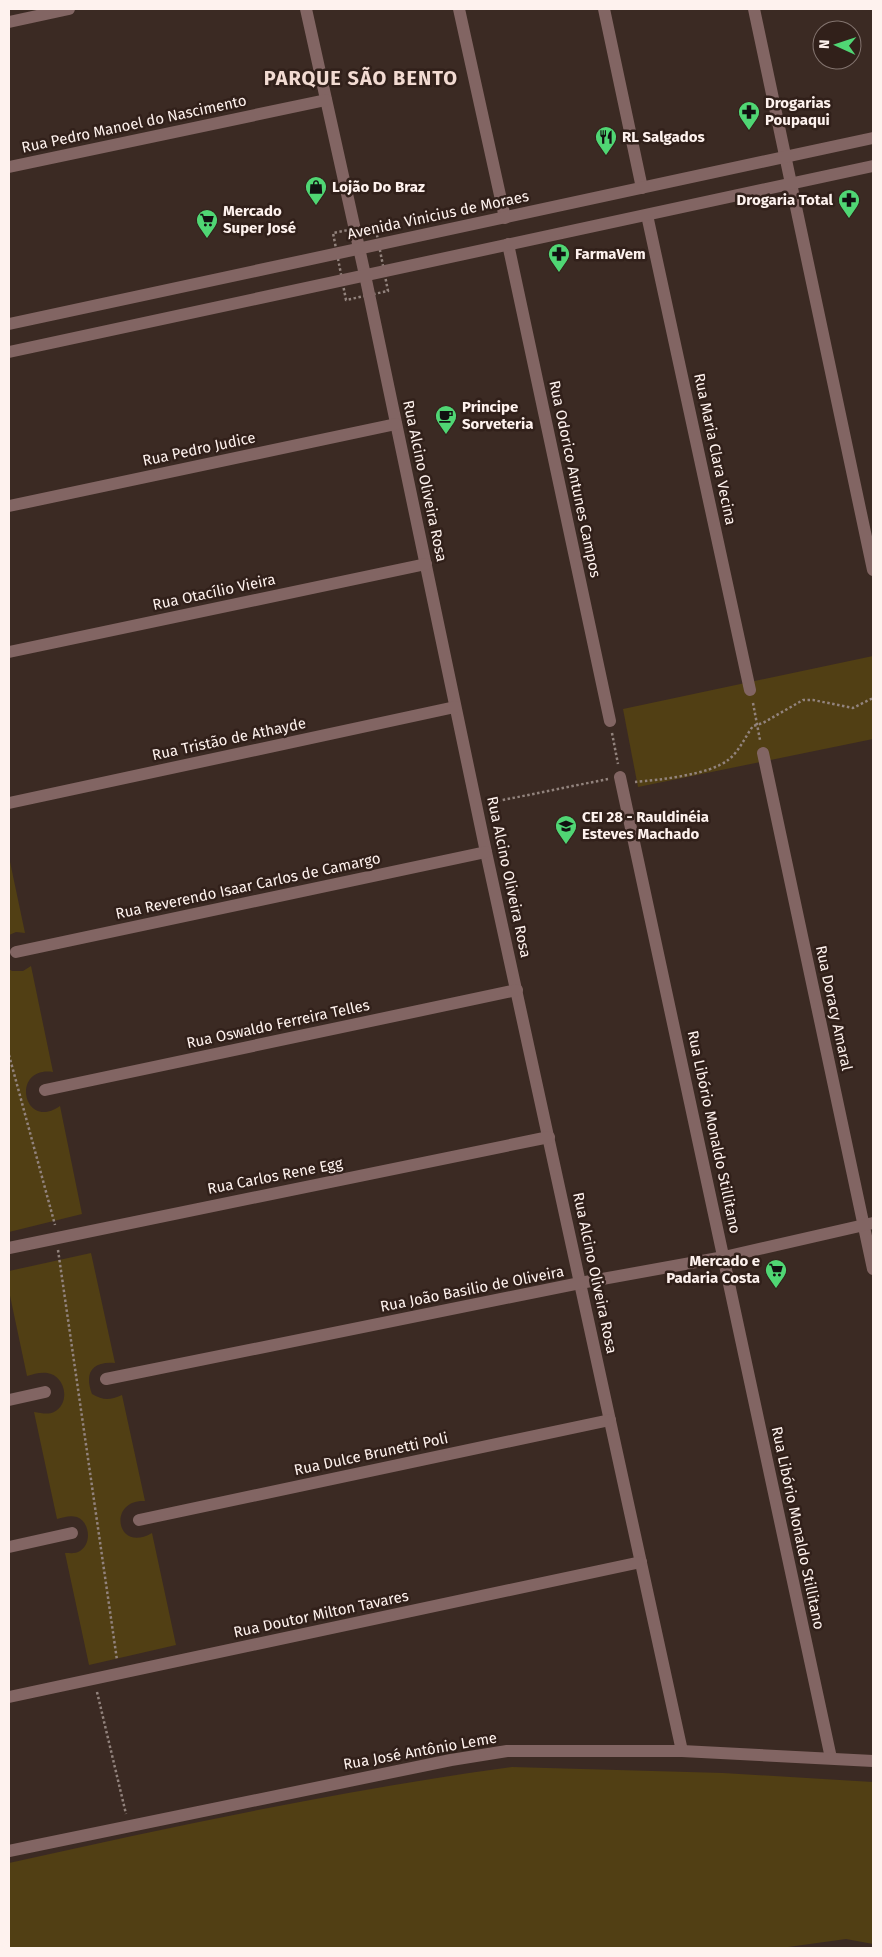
<svg xmlns="http://www.w3.org/2000/svg" width="882" height="1957" viewBox="0 0 882 1957" font-family="'Fira Sans',sans-serif">
<style>
.green{fill:#513f14}
.lines{fill:none;stroke-linecap:round;stroke-linejoin:round}
.path{stroke:#92837d;stroke-width:2.5;stroke-dasharray:2.5 2.5;stroke-linecap:butt}
.street{stroke:#826563;stroke-width:12}
.labels{text-anchor:middle;dominant-baseline:central;stroke-width:5;stroke-linejoin:round;paint-order:stroke}
.poi-label{font-size:15px;font-weight:bold;fill:#fef2ee;stroke:#31201a;text-anchor:start}
.street-label{font-size:15px;fill:#fef2ee;stroke:#31201a}
.district-label{font-size:20px;font-weight:bold;letter-spacing:1px;fill:#f2dbd2;stroke:#31201a}
</style>
<rect width="100%" height="100%" fill="#3b2a23"/>
<g class="green">
<path d="M 873,656 L 873,739 L 638,787 L 623,709 Z"/>
<path d="M 9,857 L 25,933 L 16,932 L 9,935 Z"/>
<path d="M 31,966 L 53,1072 C 10,1066 23,1132 60,1106 L 82,1214 L 9,1232 L 9,969 L 12,971 L 23,971 Z"/>
<path d="M 91,1253 L 115,1363 C 92,1361 84,1373 92,1394 C 104,1401 110,1400 122,1395 L 145,1501 C 107,1499 116,1554 152,1533 L 176,1645 L 89,1665 L 65,1553 C 70,1553 76,1554 80,1551 C 92,1544 90,1522 77,1517 C 70,1515 64,1517 57,1519 L 34,1412 C 41,1413 48,1415 54,1412 C 70,1404 66,1379 51,1374 C 43,1371 34,1374 27,1376 L 9,1291 L 9,1271 Z"/>
<path d="M 512,1767 L 723,1773 L 873,1782 L 873,1944 L 846,1939 L 781,1948 L 9,1948 L 9,1863 C 175,1826 343,1790 512,1767 Z"/>
</g>
<g class="lines">
<g class="path">
<path d="M 375,225 L 388,291 L 346,300 L 333,233 Z"/>
<path d="M 753,703 L 760,740"/>
<path d="M 612,733 L 618,764"/>
<path d="M 635,782 C 658,780 709,775 728,760 C 739,752 745,737 753,726 L 763,723 L 803,700 L 813,700 L 853,708 L 873,698"/>
<path d="M 488,803 L 608,779"/>
<path d="M 9,1055 L 55,1225"/>
<path d="M 58,1250 L 117,1660"/>
<path d="M 97,1692 L 126,1814"/>
</g>
<g class="street">
<path d="M 306,9 L 365,275 L 486,852 L 682,1751"/>
<path d="M 459,9 L 505,218"/>
<path d="M 604,9 L 642,188"/>
<path d="M 754,9 L 873,570"/>
<path d="M 9,22 L 69,9"/>
<path d="M 9,167 L 326,100"/>
<path d="M 647,215 L 750,690"/>
<path d="M 508,244 L 610,721"/>
<path d="M 9,324 L 873,138"/>
<path d="M 9,352 L 873,166"/>
<path d="M 9,506 L 396,424"/>
<path d="M 9,652 L 426,564"/>
<path d="M 763,753 L 873,1269"/>
<path d="M 620,777 L 831,1758"/>
<path d="M 9,803 L 455,707"/>
<path d="M 16,952 L 486,852"/>
<path d="M 45,1090 L 517,990"/>
<path d="M 9,1248 L 549,1137"/>
<path d="M 106,1379 L 580,1283 L 724,1257 L 873,1223"/>
<path d="M 9,1400 L 45,1392"/>
<path d="M 139,1520 L 610,1420"/>
<path d="M 9,1547 L 72,1533"/>
<path d="M 9,1697 L 641,1562"/>
<path d="M 9,1851 L 451,1760 L 507,1751 L 682,1751 L 873,1761"/>
</g>
</g>
<defs>
<g id="pharmacy-pin" transform="scale(1.125)"><path d="M0 17L-7.5 6A9.5 9.5 0 1 1 7.5 6Z" fill="#50d674" stroke="#31201a"/><path d="M-2-6h4v4h4v4h-4v4h-4v-4h-4v-4h4Z" fill="#111"/></g>
<g id="restaurant-pin" transform="scale(1.125)"><path d="M0 17L-7.5 6A9.5 9.5 0 1 1 7.5 6Z" fill="#50d674" stroke="#31201a"/><path d="M-5-6h1v4h1v-4h1v4h1v-4h1v5L-1.5 .5V6h-2V.5L-5-1ZM5-6V6H3V1.5H1.5Q1.5-4 5-6Z" fill="#111"/></g>
<g id="shop-pin" transform="scale(1.125)"><path d="M0 17L-7.5 6A9.5 9.5 0 1 1 7.5 6Z" fill="#50d674" stroke="#31201a"/><path d="M-5-2.5h2.3a2.7 3.5 0 0 1 5.4 0H5L5.5 6h-11ZM-1.5-2.5h3a1.5 2.3 0 0 0-3 0Z" fill="#111"/></g>
<g id="supermarket-pin" transform="scale(1.125)"><path d="M0 17L-7.5 6A9.5 9.5 0 1 1 7.5 6Z" fill="#50d674" stroke="#31201a"/><path d="M-6-5.5h2.5l.6 2H6L4.5 2H-2.5L-4.4-4H-6ZM-1.5 3.2a1.3 1.3 0 1 0 .1 0ZM3 3.2a1.3 1.3 0 1 0 .1 0Z" fill="#111"/></g>
<g id="cafe-pin" transform="scale(1.125)"><path d="M0 17L-7.5 6A9.5 9.5 0 1 1 7.5 6Z" fill="#50d674" stroke="#31201a"/><path d="M-5.5-4.5H6V0H3Q3 3.5 0 3.5H-2.5Q-5.5 3.5-5.5 0ZM3-3.2v2h1.7v-2ZM-6 4.5H4V6H-6Z" fill="#111"/></g>
<g id="school-pin" transform="scale(1.125)"><path d="M0 17L-7.5 6A9.5 9.5 0 1 1 7.5 6Z" fill="#50d674" stroke="#31201a"/><path d="M0-5L7-2L0 1L-7-2ZM-4 1L0 2.5L4 1V4Q0 6-4 4Z" fill="#111"/></g>
</defs>
<g fill-rule="evenodd">
<use href="#pharmacy-pin" x="749" y="112"/>
<use href="#restaurant-pin" x="606" y="137"/>
<use href="#shop-pin" x="316" y="187"/>
<use href="#pharmacy-pin" x="849" y="200"/>
<use href="#supermarket-pin" x="207" y="220"/>
<use href="#pharmacy-pin" x="559" y="254"/>
<use href="#cafe-pin" x="446" y="416"/>
<use href="#school-pin" x="566" y="826"/>
<use href="#supermarket-pin" x="776" y="1270"/>
</g>
<g class="labels">
<g class="poi-label">
<text x="765" y="103">Drogarias<tspan x="765" dy="17">Poupaqui</tspan></text>
<text x="622" y="137">RL Salgados</text>
<text x="332" y="187">Lojão Do Braz</text>
<text x="833" y="200" text-anchor="end">Drogaria Total</text>
<text x="223" y="211">Mercado<tspan x="223" dy="17">Super José</tspan></text>
<text x="575" y="254">FarmaVem</text>
<text x="462" y="407">Principe<tspan x="462" dy="17">Sorveteria</tspan></text>
<text x="582" y="817">CEI 28 - Rauldinéia<tspan x="582" dy="17">Esteves Machado</tspan></text>
<text x="760" y="1261" text-anchor="end">Mercado e<tspan x="760" dy="17">Padaria Costa</tspan></text>
</g>
<g class="street-label">
<text transform="translate(134 124) rotate(-12)">Rua Pedro Manoel do Nascimento</text>
<text transform="translate(438 215) rotate(-12)">Avenida Vinicius de Moraes</text>
<text transform="translate(199 449) rotate(-12)">Rua Pedro Judice</text>
<text transform="translate(715 449) rotate(78)">Rua Maria Clara Vecina</text>
<text transform="translate(575 479) rotate(78)">Rua Odorico Antunes Campos</text>
<text transform="translate(425 481) rotate(78)">Rua Alcino Oliveira Rosa</text>
<text transform="translate(214 592) rotate(-12)">Rua Otacílio Vieira</text>
<text transform="translate(229 739) rotate(-12)">Rua Tristão de Athayde</text>
<text transform="translate(509 877) rotate(78)">Rua Alcino Oliveira Rosa</text>
<text transform="translate(248 886) rotate(-12)">Rua Reverendo Isaar Carlos de Camargo</text>
<text transform="translate(834 1008) rotate(78)">Rua Doracy Amaral</text>
<text transform="translate(278 1024) rotate(-12)">Rua Oswaldo Ferreira Telles</text>
<text transform="translate(714 1132) rotate(78)">Rua Libório Monaldo Stillitano</text>
<text transform="translate(275 1176) rotate(-11)">Rua Carlos Rene Egg</text>
<text transform="translate(595 1273) rotate(78)">Rua Alcino Oliveira Rosa</text>
<text transform="translate(472 1289) rotate(-11)">Rua João Basilio de Oliveira</text>
<text transform="translate(371 1454) rotate(-12)">Rua Dulce Brunetti Poli</text>
<text transform="translate(798 1528) rotate(78)">Rua Libório Monaldo Stillitano</text>
<text transform="translate(321 1614) rotate(-12)">Rua Doutor Milton Tavares</text>
<text transform="translate(420 1751) rotate(-10)">Rua José Antônio Leme</text>
</g>
<g class="district-label">
<text x="361" y="78">PARQUE SÃO BENTO</text>
</g>
</g>
<rect width="882" height="1957" fill="none" stroke="#fef2ee" stroke-width="20"/>
<g transform="translate(837 45) rotate(273)"><circle r="24" fill="#31201a" stroke="#83746f"/>
<path d="M0-4L9 19L0 12L-9 19Z" fill="#50d674"/>
<text y="-8" font-size="14" font-weight="bold" text-anchor="middle" fill="#fef2ee">N</text>
</g>
</svg>
